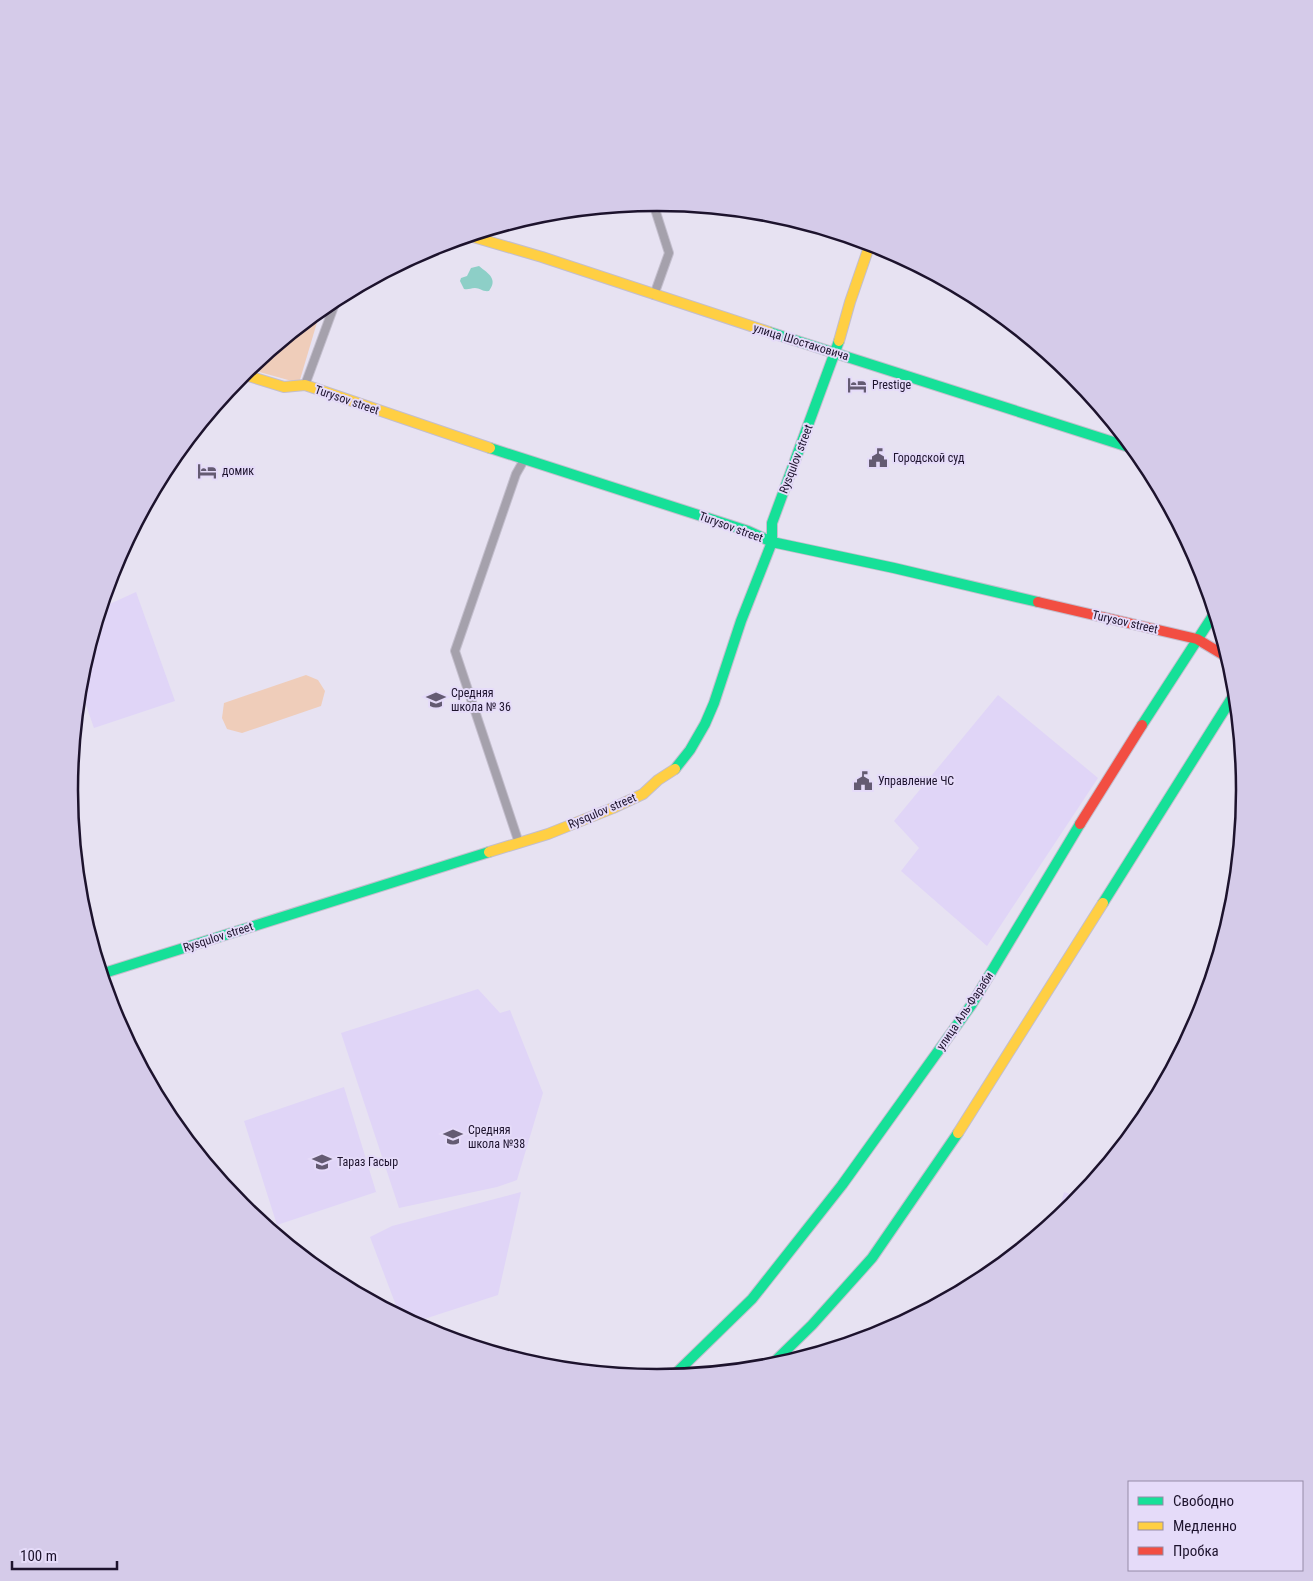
<svg xmlns="http://www.w3.org/2000/svg" width="1313" height="1581" viewBox="0 0 1313 1581" font-family="'Roboto Condensed',sans-serif">
<style>
.built{fill:#e0d5f7}
.green{fill:#efcdba}
.water{fill:#8dcfc7}
.lines{fill:none;stroke-linecap:round;stroke-linejoin:round}
.street-casing{stroke:#c3becd;stroke-width:10}
.fast-casing{stroke:#c3becd;stroke-width:12}
.slow-casing{stroke:#c3becd;stroke-width:12}
.jam-casing{stroke:#c3becd;stroke-width:12}
.street{stroke:#a5a1ac;stroke-width:8}
.fast{stroke:#16e098;stroke-width:10}
.slow{stroke:#ffcf43;stroke-width:10}
.jam{stroke:#f24e42;stroke-width:10}
.labels{text-anchor:middle;dominant-baseline:central;stroke-width:4;stroke-linejoin:round;paint-order:stroke}
.street-label{font-size:12px;fill:#1d132d;stroke:#e5dbf9}
.poi-label{font-size:12px;fill:#1d132d;stroke:#e5dbf9;text-anchor:start}
.rim{fill:none;stroke:#1d132d;stroke-width:2.5}
</style>
<rect width="100%" height="100%" fill="#e7e2f2"/>
<g class="built">
<path d="M 136,592 L 175,701 L 94,728 L 79,685 L 80,676 L 101,608 Z"/>
<path d="M 998,695 L 1098,778 L 987,946 L 901,871 L 919,848 L 894,821 Z"/>
<path d="M 478,989 L 500,1013 L 510,1010 L 543,1093 L 517,1180 L 497,1187 L 399,1208 L 341,1033 Z"/>
<path d="M 344,1087 L 377,1195 L 376,1192 L 277,1225 L 244,1121 Z"/>
<path d="M 521,1192 L 498,1295 L 412,1323 L 400,1316 L 370,1237 L 392,1226 Z"/>
<path d="M 1064,1192 L 1080,1197 L 1072,1206 L 1057,1219 Z"/>
</g>
<g class="green">
<path d="M 321,309 L 299,383 L 249,369 Z"/>
<path d="M 306,675 L 318,680 L 325,691 L 321,706 L 242,733 L 227,729 L 222,718 L 224,703 Z"/>
</g>
<path class="water" d="M 479,266 C 489,274 498,279 489,291 C 483,292 480,288 475,288 C 470,288 469,290 464,289 L 460,281 L 461,278 L 467,276 L 471,268 Z"/>
<g class="lines">
<g class="street-casing">
<g id="street">
<path d="M 653,203 L 669,253 L 654,295"/>
<path d="M 305,385 L 337,298"/>
<path d="M 519,843 L 455,651 L 516,474 L 524,460"/>
</g>
</g>
<g class="fast-casing">
<g id="fast">
<path d="M 769,332 L 1132,448"/>
<path d="M 490,448 L 748,531 L 772,542 L 894,568 L 1038,602"/>
<path d="M 1142,725 L 1214,614"/>
<path d="M 675,769 L 690,750 L 705,724 L 714,703 L 741,621 L 772,542 L 772,523 L 839,341"/>
<path d="M 1103,903 L 1235,693"/>
<path d="M 101,974 L 489,852"/>
<path d="M 769,1367 L 812,1325 L 872,1258 L 958,1133"/>
<path d="M 672,1377 L 752,1299 L 842,1185 L 972,1004 L 1080,824"/>
</g>
</g>
<g class="slow-casing">
<g id="slow">
<path d="M 470,236 L 542,257 L 769,332"/>
<path d="M 839,341 L 850,302 L 870,244"/>
<path d="M 242,374 L 284,387 L 305,385 L 490,448"/>
<path d="M 489,852 L 548,834 L 613,808 L 643,794 L 658,780 L 675,769"/>
<path d="M 958,1133 L 1103,903"/>
</g>
</g>
<g class="jam-casing">
<g id="jam">
<path d="M 1038,602 L 1197,639 L 1227,657"/>
<path d="M 1080,824 L 1142,725"/>
</g>
</g>
<use href="#street" class="street"/>
<use href="#fast" class="fast"/>
<use href="#slow" class="slow"/>
<use href="#jam" class="jam"/>
</g>
<defs>
<g id="hotel-bare" transform="scale(1.5)"><path d="M-6-4.5h1.5V1H6V5H4.5V3h-9V5H-6ZM-4 0a1.8 1.8 0 1 1 3.6 0ZM.5 0V-2.5h3Q6-2.5 6 0Z" fill="#645b72" stroke="#e5dbf9" stroke-width="2.5" paint-order="stroke"/></g>
<g id="civic-bare" transform="scale(1.5)"><path d="M-.6-6.5H3V-4.5H.6V-3L4-1V1h2V6H-6V1h2V-1L-.6-3ZM-1.2 2.5V6h2.4V2.5Z" fill="#645b72" stroke="#e5dbf9" stroke-width="2.5" paint-order="stroke"/></g>
<g id="school-bare" transform="scale(1.5)"><path d="M0-5L7-2L0 1L-7-2ZM-4 1L0 2.5L4 1V4Q0 6-4 4Z" fill="#645b72" stroke="#e5dbf9" stroke-width="2.5" paint-order="stroke"/></g>
</defs>
<g fill-rule="evenodd">
<use href="#hotel-bare" x="857" y="385"/>
<use href="#civic-bare" x="878" y="458"/>
<use href="#hotel-bare" x="207" y="471"/>
<use href="#school-bare" x="436" y="700"/>
<use href="#civic-bare" x="863" y="781"/>
<use href="#school-bare" x="453" y="1137"/>
<use href="#school-bare" x="322" y="1162"/>
</g>
<g class="labels">
<g class="street-label">
<text transform="translate(801 342) rotate(17)">улица Шостаковича</text>
<text transform="translate(347 400) rotate(19)">Turysov street</text>
<text transform="translate(796 459) rotate(-69)">Rysqulov street</text>
<text transform="translate(731 527) rotate(20)">Turysov street</text>
<text transform="translate(1125 622) rotate(13)">Turysov street</text>
<text transform="translate(602 811) rotate(-23)">Rysqulov street</text>
<text transform="translate(218 937) rotate(-18)">Rysqulov street</text>
<text transform="translate(965 1011) rotate(-56)">улица Аль-Фараби</text>
</g>
<g class="poi-label">
<text x="872" y="385">Prestige</text>
<text x="893" y="458">Городской суд</text>
<text x="222" y="471">домик</text>
<text x="451" y="693">Средняя<tspan x="451" dy="14">школа № 36</tspan></text>
<text x="878" y="781">Управление ЧС</text>
<text x="468" y="1130">Средняя<tspan x="468" dy="14">школа №38</tspan></text>
<text x="337" y="1162">Тараз Гасыр</text>
</g>
</g>
<path d="M0 0H1313V1581H0ZM78 790a579 579 0 1 1 1158 0a579 579 0 1 1-1158 0Z" fill="#d5cbe9" fill-rule="evenodd"/>
<path class="rim" d="M78 790a579 579 0 1 1 1158 0a579 579 0 1 1-1158 0Z"/>
<rect x="1128" y="1481" width="175" height="90" fill="#e5dbf9" stroke="#958ba7"/>
<rect x="1138" y="1497" width="25" height="8" fill="#16e098" stroke="#958ba7"/>
<text x="1173" y="1506" font-size="15" fill="#1d132d">Свободно</text>
<rect x="1138" y="1522" width="25" height="8" fill="#ffcf43" stroke="#958ba7"/>
<text x="1173" y="1531" font-size="15" fill="#1d132d">Медленно</text>
<rect x="1138" y="1547" width="25" height="8" fill="#f24e42" stroke="#958ba7"/>
<text x="1173" y="1556" font-size="15" fill="#1d132d">Пробка</text>
<path d="M12 1561v8h105v-8" fill="none" stroke="#1d132d" stroke-width="2.5"/>
<text x="20" y="1561" font-size="15" fill="#1d132d" stroke="#e5dbf9" stroke-width="4" paint-order="stroke">100 m</text>
</svg>
